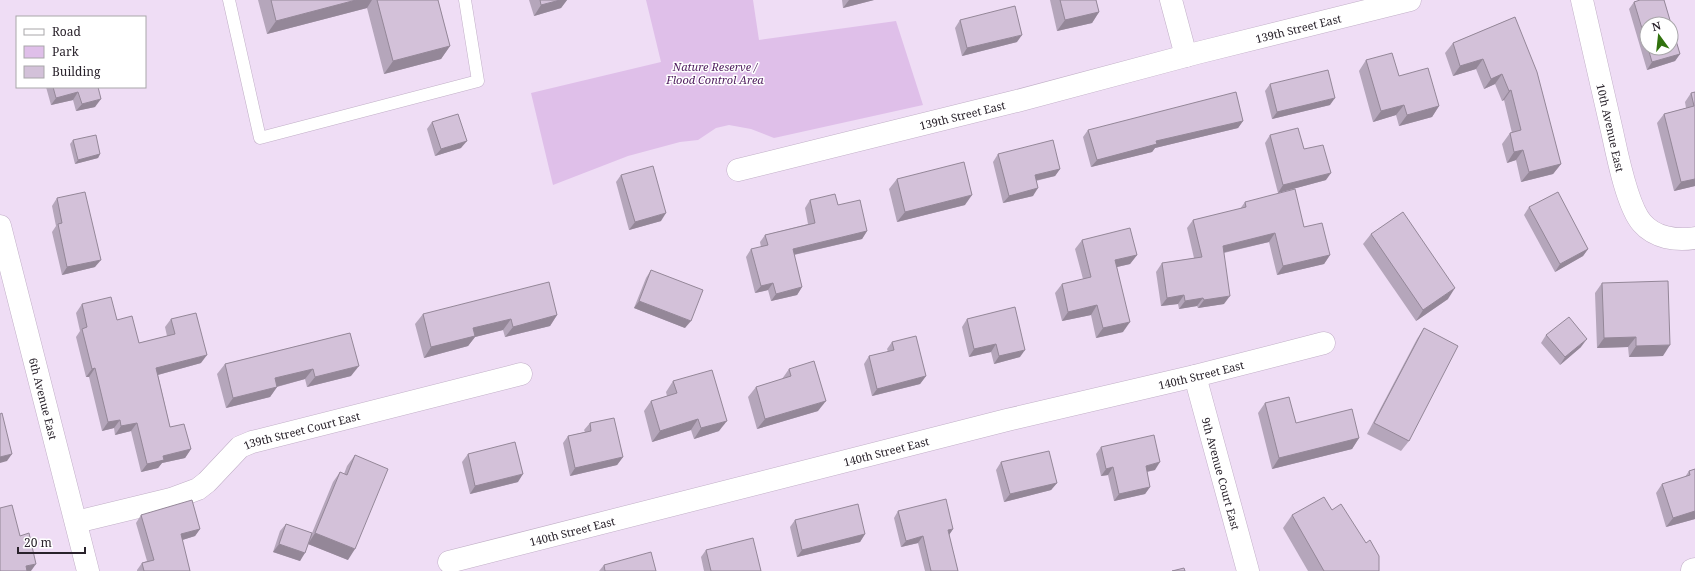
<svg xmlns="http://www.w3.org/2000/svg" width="1695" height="571" viewBox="0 0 1695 571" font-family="'Noto Serif',serif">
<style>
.green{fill:#dfbfe9}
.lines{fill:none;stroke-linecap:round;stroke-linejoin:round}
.lane-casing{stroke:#c1afc7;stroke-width:13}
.street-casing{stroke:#c1afc7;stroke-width:23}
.lane{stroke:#fff;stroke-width:12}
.street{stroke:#fff;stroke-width:22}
.wall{fill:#b5a6bb;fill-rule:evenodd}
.shaded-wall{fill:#948798}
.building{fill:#d3c1d9;stroke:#948798}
.labels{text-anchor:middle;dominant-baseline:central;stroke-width:3;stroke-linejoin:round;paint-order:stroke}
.street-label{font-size:11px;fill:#29222b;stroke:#fff}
.park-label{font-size:11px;font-style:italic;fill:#4e1c5d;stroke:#fff}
</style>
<rect width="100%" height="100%" fill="#efddf5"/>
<path class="green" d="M 646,0 L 753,0 L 759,40 L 896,21 L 923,105 L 774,138 L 751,129 L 729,125 L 716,128 L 698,140 L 680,142 L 628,156 L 553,185 L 531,93 L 661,62 Z"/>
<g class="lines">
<g class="lane-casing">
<path id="lane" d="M 229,0 L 260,138 L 478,81 L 465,0"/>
</g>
<g class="street-casing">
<g id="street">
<path d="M 1171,0 L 1186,56"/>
<path id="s1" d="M 1582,0 C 1592,44 1602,87 1612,131 C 1617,154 1627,206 1642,223 C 1655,238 1676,241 1695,238"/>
<path id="s2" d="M 738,170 L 1017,101 L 1197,53 L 1410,0"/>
<path id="s3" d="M 0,226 L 88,571"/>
<path id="s4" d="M 1195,376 L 1248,571"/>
<path id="s5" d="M 76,522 L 171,499 L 198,489 L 207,482 L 240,447 L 252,442 L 521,374"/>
<path id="s6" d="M 449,562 L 1007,420 L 1195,376 L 1324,343"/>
<path d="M 1692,570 L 1695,569"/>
</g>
</g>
<use href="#lane" class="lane"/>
<use href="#street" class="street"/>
</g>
<g class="wall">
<path d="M 258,0 L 438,0 L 450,46 L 441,59 L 384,74 L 367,8 L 267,34 Z"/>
<path d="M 529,0 L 567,0 L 561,8 L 534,16 Z"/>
<path d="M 842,0 L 874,0 L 843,8 Z"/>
<path d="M 1050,0 L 1096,0 L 1099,12 L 1092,23 L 1057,31 Z"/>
<path d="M 1640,0 L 1664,0 L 1680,54 L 1675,61 L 1647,70 L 1629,9 L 1634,2 ZM 1647,24 L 1671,24 L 1671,48 L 1647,48 Z"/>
<path d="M 1515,17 L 1561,164 L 1553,174 L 1521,182 L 1516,160 L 1507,163 L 1502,144 L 1510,133 L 1512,133 L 1504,100 L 1502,101 L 1495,84 L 1484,89 L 1476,69 L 1453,76 L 1445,53 L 1453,43 Z"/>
<path d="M 960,20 L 1017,42 L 962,56 L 955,28 Z"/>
<path d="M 1366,60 L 1399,76 L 1439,106 L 1432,117 L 1399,126 L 1396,115 L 1373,122 L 1359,71 Z"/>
<path d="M 1270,84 L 1330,105 L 1272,119 L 1265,91 Z"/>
<path d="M 46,87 L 98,87 L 95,107 L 76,111 L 73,100 L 51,105 Z"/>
<path d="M 1695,92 L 1695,186 L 1674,191 L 1657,123 L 1664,114 L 1686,108 L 1685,102 L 1691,93 Z"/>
<path d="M 1243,121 L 1238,128 L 1155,148 L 1152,152 L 1091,167 L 1083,137 L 1088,130 Z"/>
<path d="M 432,122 L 461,148 L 435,156 L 427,129 Z"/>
<path d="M 1270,135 L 1304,149 L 1326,180 L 1278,193 L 1265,143 Z"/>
<path d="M 73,140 L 100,154 L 98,158 L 75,164 L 70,144 Z"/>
<path d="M 998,154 L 1060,169 L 1055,176 L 1036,181 L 1033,196 L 1003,203 L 993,162 Z"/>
<path d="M 621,175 L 661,221 L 629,230 L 616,182 Z"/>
<path d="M 897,179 L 965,205 L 897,222 L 889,189 Z"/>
<path d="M 57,198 L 95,267 L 62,275 L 52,232 L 56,226 L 52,206 Z"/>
<path d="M 810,200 L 838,205 L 867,231 L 862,239 L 794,255 L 802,287 L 797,295 L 771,301 L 768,290 L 755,293 L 746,257 L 751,249 L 761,247 L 760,242 L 765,235 L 808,224 L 805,208 Z"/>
<path d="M 1245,202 L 1304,227 L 1330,255 L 1324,264 L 1277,275 L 1269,242 L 1224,253 L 1224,304 L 1198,308 L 1197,306 L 1179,309 L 1178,304 L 1161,306 L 1156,272 L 1162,263 L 1194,258 L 1187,228 L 1193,220 L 1240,209 Z"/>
<path d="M 1529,207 L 1588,249 L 1583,256 L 1555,272 L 1524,215 Z"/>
<path d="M 1371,234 L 1448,299 L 1416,321 L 1363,244 Z"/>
<path d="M 1082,240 L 1137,255 L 1130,264 L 1117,267 L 1123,332 L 1096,338 L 1091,315 L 1062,321 L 1055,293 L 1062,284 L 1083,279 L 1075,249 Z"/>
<path d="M 651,270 L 685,328 L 634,308 L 646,278 Z"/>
<path d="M 1602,283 L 1663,356 L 1629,357 L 1628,347 L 1597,348 L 1595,293 Z"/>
<path d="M 82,304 L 117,320 L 139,343 L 167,336 L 165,327 L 171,319 L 201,363 L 158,375 L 170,427 L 191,449 L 185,458 L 162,463 L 158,468 L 141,472 L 131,431 L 115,435 L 114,428 L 102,431 L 89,377 L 86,377 L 76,337 L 80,331 L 76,313 Z"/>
<path d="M 423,314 L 557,315 L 550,326 L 505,337 L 503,330 L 475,337 L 468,346 L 424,358 L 415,324 Z"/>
<path d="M 967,319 L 1020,357 L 994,364 L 991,352 L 969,357 L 962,327 Z"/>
<path d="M 1424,328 L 1409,441 L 1401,451 L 1367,434 L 1417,339 Z"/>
<path d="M 350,333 L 351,376 L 307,387 L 305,379 L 277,387 L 270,397 L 226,408 L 217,374 L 225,364 Z"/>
<path d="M 1546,335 L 1581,347 L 1560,365 L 1541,343 Z"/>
<path d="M 892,342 L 926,376 L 920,384 L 872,396 L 864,364 L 869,356 L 888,352 L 887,349 Z"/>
<path d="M 789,369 L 818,411 L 757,429 L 748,397 L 756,387 L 782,379 Z"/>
<path d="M 673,381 L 719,431 L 694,439 L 691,430 L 652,442 L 644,411 L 651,401 L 667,396 L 666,392 Z"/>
<path d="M 1265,403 L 1296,423 L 1359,438 L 1352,449 L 1272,469 L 1258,413 Z"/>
<path d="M 590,423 L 623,457 L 617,465 L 570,476 L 563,443 L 568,436 L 585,432 L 584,430 Z"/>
<path d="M 1101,447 L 1155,470 L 1147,472 L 1150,487 L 1145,494 L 1114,501 L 1108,475 L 1101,476 L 1096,454 Z"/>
<path d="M 468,454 L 518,482 L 470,494 L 462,462 Z"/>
<path d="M 355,455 L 348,560 L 308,544 L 300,561 L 273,552 L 280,531 L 286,524 L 312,533 L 333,482 L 340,472 L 344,474 L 347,466 Z"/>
<path d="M 1001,462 L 1057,483 L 1051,490 L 1004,502 L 996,470 Z"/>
<path d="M 1695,469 L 1695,519 L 1666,527 L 1656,493 L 1662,484 L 1685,477 L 1689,471 Z"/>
<path d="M 1332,510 L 1379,571 L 1308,571 L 1283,528 L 1292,515 Z"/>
<path d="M 898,511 L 953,529 L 949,535 L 958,571 L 925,571 L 918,543 L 901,547 L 894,518 Z"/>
<path d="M 141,515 L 200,529 L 195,536 L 182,540 L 190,571 L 137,571 L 137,570 L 142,563 L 147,561 L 136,523 Z"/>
<path d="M 795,520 L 865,534 L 860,542 L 797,557 L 790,527 Z"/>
<path d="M 706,550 L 761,571 L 704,571 L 701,557 Z"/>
<path d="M 604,565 L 656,571 L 599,571 Z"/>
</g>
<g class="shaded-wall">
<path d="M 356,0 L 372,0 L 367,8 L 267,34 L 276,21 Z"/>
<path d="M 560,0 L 567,0 L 561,8 L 534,16 L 541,5 Z"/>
<path d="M 849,0 L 874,0 L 843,8 Z"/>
<path d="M 1099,12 L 1092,23 L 1057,31 L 1065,20 Z"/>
<path d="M 1022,35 L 1017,42 L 962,56 L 967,48 Z"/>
<path d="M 450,46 L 441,59 L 384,74 L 393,61 Z"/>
<path d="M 1680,54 L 1675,61 L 1647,70 L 1652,62 Z"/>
<path d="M 1483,59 L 1476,69 L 1453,76 L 1460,66 Z"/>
<path d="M 1502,74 L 1495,84 L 1484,89 L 1491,79 Z"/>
<path d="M 1511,90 L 1504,100 L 1502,101 L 1509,91 Z"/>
<path d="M 78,92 L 73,100 L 51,105 L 56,98 Z"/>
<path d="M 1335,98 L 1330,105 L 1272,119 L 1277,112 Z"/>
<path d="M 101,99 L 95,107 L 76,111 L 82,104 Z"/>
<path d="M 1404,105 L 1396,115 L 1373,122 L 1381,111 Z"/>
<path d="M 1439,106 L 1432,117 L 1399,126 L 1407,115 Z"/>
<path d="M 1243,121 L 1238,128 L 1155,148 L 1152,152 L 1091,167 L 1097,160 L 1156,141 Z"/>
<path d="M 467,141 L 461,148 L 435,156 L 441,149 Z"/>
<path d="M 1523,150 L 1516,160 L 1507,163 L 1514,152 Z"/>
<path d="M 100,154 L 98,158 L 75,164 L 78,160 Z"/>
<path d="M 1561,164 L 1553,174 L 1521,182 L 1529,172 Z"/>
<path d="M 1060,169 L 1055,176 L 1029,182 L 1035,175 Z"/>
<path d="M 1331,173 L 1326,180 L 1278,193 L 1283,185 Z"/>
<path d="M 1695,179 L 1695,186 L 1674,191 L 1681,182 Z"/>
<path d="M 1038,188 L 1033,196 L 1003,203 L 1009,196 Z"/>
<path d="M 972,195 L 965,205 L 897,222 L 905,212 Z"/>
<path d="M 666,213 L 661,221 L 629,230 L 635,222 Z"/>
<path d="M 867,231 L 862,239 L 788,256 L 793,249 Z"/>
<path d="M 1275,233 L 1269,242 L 1217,254 L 1223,246 Z"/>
<path d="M 1588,249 L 1583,256 L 1555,272 L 1560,264 Z"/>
<path d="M 1137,255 L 1130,264 L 1108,269 L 1115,260 Z"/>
<path d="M 1330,255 L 1324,264 L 1277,275 L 1283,266 Z"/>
<path d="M 101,260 L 95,267 L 62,275 L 67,267 Z"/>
<path d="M 773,283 L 768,290 L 755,293 L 761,286 Z"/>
<path d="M 802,287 L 797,295 L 771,301 L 776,294 Z"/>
<path d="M 1455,288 L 1448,299 L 1416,321 L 1423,310 Z"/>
<path d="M 1184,295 L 1178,304 L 1161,306 L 1167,298 Z"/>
<path d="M 1230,296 L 1224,304 L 1198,308 L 1204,300 Z"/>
<path d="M 1203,298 L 1197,306 L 1179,309 L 1185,301 Z"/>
<path d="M 639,301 L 691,321 L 685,328 L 634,308 Z"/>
<path d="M 1097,305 L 1091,315 L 1062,321 L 1068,312 Z"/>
<path d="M 557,315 L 550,326 L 505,337 L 513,327 Z"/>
<path d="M 511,319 L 503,330 L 475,337 L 468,346 L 424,358 L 431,347 L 473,328 Z"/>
<path d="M 1130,322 L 1123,332 L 1096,338 L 1103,328 Z"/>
<path d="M 1636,337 L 1628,347 L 1597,348 L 1604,338 Z"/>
<path d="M 1587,339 L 1581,347 L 1560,365 L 1565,357 Z"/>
<path d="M 996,344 L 991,352 L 969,357 L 974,349 Z"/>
<path d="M 1670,345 L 1663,356 L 1629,357 L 1636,346 Z"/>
<path d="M 1025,350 L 1020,357 L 994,364 L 999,356 Z"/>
<path d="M 207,355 L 201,363 L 150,377 L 156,368 Z"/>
<path d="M 359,366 L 351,376 L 307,387 L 315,377 Z"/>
<path d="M 95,368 L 89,377 L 86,377 L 92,369 Z"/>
<path d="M 313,369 L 305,379 L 268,389 L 275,378 Z"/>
<path d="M 926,376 L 920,384 L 872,396 L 877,389 Z"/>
<path d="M 277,387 L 270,397 L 226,408 L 233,398 Z"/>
<path d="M 826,401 L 818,411 L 757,429 L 765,419 Z"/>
<path d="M 698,419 L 691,430 L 652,442 L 660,431 Z"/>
<path d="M 120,420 L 114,428 L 102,431 L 108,422 Z"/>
<path d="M 727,421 L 719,431 L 694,439 L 701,428 Z"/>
<path d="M 137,423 L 131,431 L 115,435 L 121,426 Z"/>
<path d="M 1359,438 L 1352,449 L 1272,469 L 1279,458 Z"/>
<path d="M 191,449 L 185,458 L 162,463 L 158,468 L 141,472 L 147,464 L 163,456 Z"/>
<path d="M 12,454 L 7,461 L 0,463 L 0,457 Z"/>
<path d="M 623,457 L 617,465 L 570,476 L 575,468 Z"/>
<path d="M 1160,462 L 1155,470 L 1140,473 L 1146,466 Z"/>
<path d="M 1113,467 L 1108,475 L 1101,476 L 1106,469 Z"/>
<path d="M 523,474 L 518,482 L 470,494 L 475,486 Z"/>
<path d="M 1057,483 L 1051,490 L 1004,502 L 1010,494 Z"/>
<path d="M 1150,487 L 1145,494 L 1114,501 L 1119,494 Z"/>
<path d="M 1695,511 L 1695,519 L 1666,527 L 1673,518 Z"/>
<path d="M 200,529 L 195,536 L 176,542 L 181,534 Z"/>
<path d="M 953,529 L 949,535 L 948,530 Z"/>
<path d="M 315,533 L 355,549 L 348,560 L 308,544 Z"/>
<path d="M 865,534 L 860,542 L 797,557 L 802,550 Z"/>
<path d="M 923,536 L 918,543 L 901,547 L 906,541 Z"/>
<path d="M 279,544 L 305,553 L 300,561 L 273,552 Z"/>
<path d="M 36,564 L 31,571 L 22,571 L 26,566 Z"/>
</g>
<g class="building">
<path d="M 271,0 L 356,0 L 276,21 Z"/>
<path d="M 377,0 L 438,0 L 450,46 L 393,61 Z"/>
<path d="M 540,0 L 560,0 L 541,5 Z"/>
<path d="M 1060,0 L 1096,0 L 1099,12 L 1065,20 Z"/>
<path d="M 1640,0 L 1664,0 L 1680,54 L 1652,62 L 1648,48 L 1671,48 L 1671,24 L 1647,24 L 1647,45 L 1634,2 Z"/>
<path d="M 1015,6 L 1022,35 L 967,48 L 960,20 Z"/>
<path d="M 1515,17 L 1537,72 L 1561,164 L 1529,172 L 1523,150 L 1514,152 L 1510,133 L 1521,130 L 1511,90 L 1509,91 L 1502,74 L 1491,79 L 1483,59 L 1460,66 L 1453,43 Z"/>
<path d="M 1392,53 L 1399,76 L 1428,68 L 1439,106 L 1407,115 L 1404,105 L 1381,111 L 1366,60 Z"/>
<path d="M 1328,70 L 1335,98 L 1277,112 L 1270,84 Z"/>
<path d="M 53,87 L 98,87 L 101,99 L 82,104 L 78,92 L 56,98 Z"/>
<path d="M 1236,92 L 1243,121 L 1156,141 L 1157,144 L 1097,160 L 1088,130 Z"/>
<path d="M 1695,92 L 1695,179 L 1681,182 L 1664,114 L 1694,106 L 1691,93 Z"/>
<path d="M 458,114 L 467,141 L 441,149 L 432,122 Z"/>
<path d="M 1298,128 L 1304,149 L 1323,145 L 1331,173 L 1283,185 L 1270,135 Z"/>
<path d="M 96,135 L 100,154 L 78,160 L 73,140 Z"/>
<path d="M 1053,140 L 1060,169 L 1035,175 L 1038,188 L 1009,196 L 998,154 Z"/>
<path d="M 964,162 L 972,195 L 905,212 L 897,179 Z"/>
<path d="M 653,166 L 666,213 L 635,222 L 621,175 Z"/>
<path d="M 1295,189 L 1304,227 L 1322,223 L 1330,255 L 1283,266 L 1275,233 L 1223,246 L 1230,296 L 1204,300 L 1203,298 L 1185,301 L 1184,295 L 1167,298 L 1162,263 L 1202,257 L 1193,220 L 1246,207 L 1245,202 Z"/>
<path d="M 85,192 L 101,260 L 67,267 L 58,224 L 62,223 L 57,198 Z"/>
<path d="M 1558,192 L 1588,249 L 1560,264 L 1529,207 Z"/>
<path d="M 835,194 L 838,205 L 860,200 L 867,231 L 793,249 L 802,287 L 776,294 L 773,283 L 761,286 L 751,249 L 768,245 L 765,235 L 815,223 L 810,200 Z"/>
<path d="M 1403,212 L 1455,288 L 1423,310 L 1371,234 Z"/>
<path d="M 1130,228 L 1137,255 L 1115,260 L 1130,322 L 1103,328 L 1097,305 L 1068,312 L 1062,284 L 1091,277 L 1082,240 Z"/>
<path d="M 651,270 L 703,290 L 691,321 L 639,301 Z"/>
<path d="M 1668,281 L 1670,345 L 1636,346 L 1636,337 L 1604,338 L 1602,283 Z"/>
<path d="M 549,282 L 557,315 L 513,327 L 511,319 L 473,328 L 475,336 L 431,347 L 423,314 Z"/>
<path d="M 111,297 L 117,320 L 132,316 L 139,343 L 175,334 L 171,319 L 196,313 L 207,355 L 156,368 L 170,427 L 184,424 L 191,449 L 163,456 L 164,460 L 147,464 L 137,423 L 121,426 L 120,420 L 108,422 L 95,368 L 92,369 L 82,329 L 87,327 L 82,304 Z"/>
<path d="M 1015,307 L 1025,350 L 999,356 L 996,344 L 974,349 L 967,319 Z"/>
<path d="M 1569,317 L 1587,339 L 1565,357 L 1546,335 Z"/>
<path d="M 1424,328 L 1458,346 L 1409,441 L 1374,423 Z"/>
<path d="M 350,333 L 359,366 L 315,377 L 313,369 L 275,378 L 277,387 L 233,398 L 225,364 Z"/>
<path d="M 916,336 L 926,376 L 877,389 L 869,356 L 894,350 L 892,342 Z"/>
<path d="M 814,361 L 826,401 L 765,419 L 756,387 L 791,376 L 789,369 Z"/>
<path d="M 712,370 L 727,421 L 701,428 L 698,419 L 660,431 L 651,401 L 677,393 L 673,381 Z"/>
<path d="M 1289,397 L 1296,423 L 1352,409 L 1359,438 L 1279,458 L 1265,403 Z"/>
<path d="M 2,413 L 12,454 L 0,457 L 0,414 Z"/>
<path d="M 614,418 L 623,457 L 575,468 L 568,436 L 591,431 L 590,423 Z"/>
<path d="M 1154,435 L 1160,462 L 1146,466 L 1150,487 L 1119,494 L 1113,467 L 1106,469 L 1101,447 Z"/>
<path d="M 515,442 L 523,474 L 475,486 L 468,454 Z"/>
<path d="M 1049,451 L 1057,483 L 1010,494 L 1001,462 Z"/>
<path d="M 355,455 L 388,469 L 355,549 L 315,533 L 340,472 L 347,475 Z"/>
<path d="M 1695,469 L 1695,511 L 1673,518 L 1662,484 L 1690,475 L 1689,471 Z"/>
<path d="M 1324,497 L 1332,510 L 1341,504 L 1366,543 L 1370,540 L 1379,556 L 1379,571 L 1324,571 L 1292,515 Z"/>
<path d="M 946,499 L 953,529 L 948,530 L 958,571 L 931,571 L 923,536 L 906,541 L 898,511 Z"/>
<path d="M 192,500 L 200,529 L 181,534 L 190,571 L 144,571 L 142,563 L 154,560 L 141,515 Z"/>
<path d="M 858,504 L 865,534 L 802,550 L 795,520 Z"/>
<path d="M 12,505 L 20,536 L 29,533 L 36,564 L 26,566 L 27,571 L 0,571 L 0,508 Z"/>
<path d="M 286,524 L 312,533 L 305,553 L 279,544 Z"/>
<path d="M 753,538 L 761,571 L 711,571 L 706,550 Z"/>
<path d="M 651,552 L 656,571 L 605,571 L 604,565 Z"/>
<path d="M 1184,568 L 1185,571 L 1172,571 Z"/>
</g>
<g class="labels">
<g class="street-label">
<text stroke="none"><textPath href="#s2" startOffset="578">139th Street East</textPath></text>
<text stroke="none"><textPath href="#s2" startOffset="231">139th Street East</textPath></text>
<text stroke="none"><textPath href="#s1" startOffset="131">10th Avenue East</textPath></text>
<text stroke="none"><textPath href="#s6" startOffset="775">140th Street East</textPath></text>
<text stroke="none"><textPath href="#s3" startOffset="178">6th Avenue East</textPath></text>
<text stroke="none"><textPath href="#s5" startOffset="250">139th Street Court East</textPath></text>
<text stroke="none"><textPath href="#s6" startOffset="451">140th Street East</textPath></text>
<text stroke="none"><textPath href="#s4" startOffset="101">9th Avenue Court East</textPath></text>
<text stroke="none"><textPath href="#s6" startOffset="127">140th Street East</textPath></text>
</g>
<g class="park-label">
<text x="715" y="66">Nature Reserve /<tspan x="715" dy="13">Flood Control Area</tspan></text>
</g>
</g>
<rect x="16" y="16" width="130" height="72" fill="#ffffff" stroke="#a9a7aa"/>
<rect x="24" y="29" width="20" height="6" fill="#ffffff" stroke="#a9a7aa"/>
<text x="52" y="36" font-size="12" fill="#29222b">Road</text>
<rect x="24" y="46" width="20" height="12" fill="#dfbfe9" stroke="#a9a7aa"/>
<text x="52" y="56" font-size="12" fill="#29222b">Park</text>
<rect x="24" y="66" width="20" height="12" fill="#d3c1d9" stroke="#a9a7aa"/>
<text x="52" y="76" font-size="12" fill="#29222b">Building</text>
<g transform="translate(1659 36) rotate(345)"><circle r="19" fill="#ffffff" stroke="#a9a7aa"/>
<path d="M0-3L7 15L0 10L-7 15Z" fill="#31720e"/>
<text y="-6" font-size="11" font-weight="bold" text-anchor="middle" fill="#29222b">N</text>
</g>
<path d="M18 547v6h67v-6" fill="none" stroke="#29222b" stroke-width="2"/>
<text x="24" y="547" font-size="12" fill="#29222b" stroke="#ffffff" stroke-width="3" paint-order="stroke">20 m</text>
</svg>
